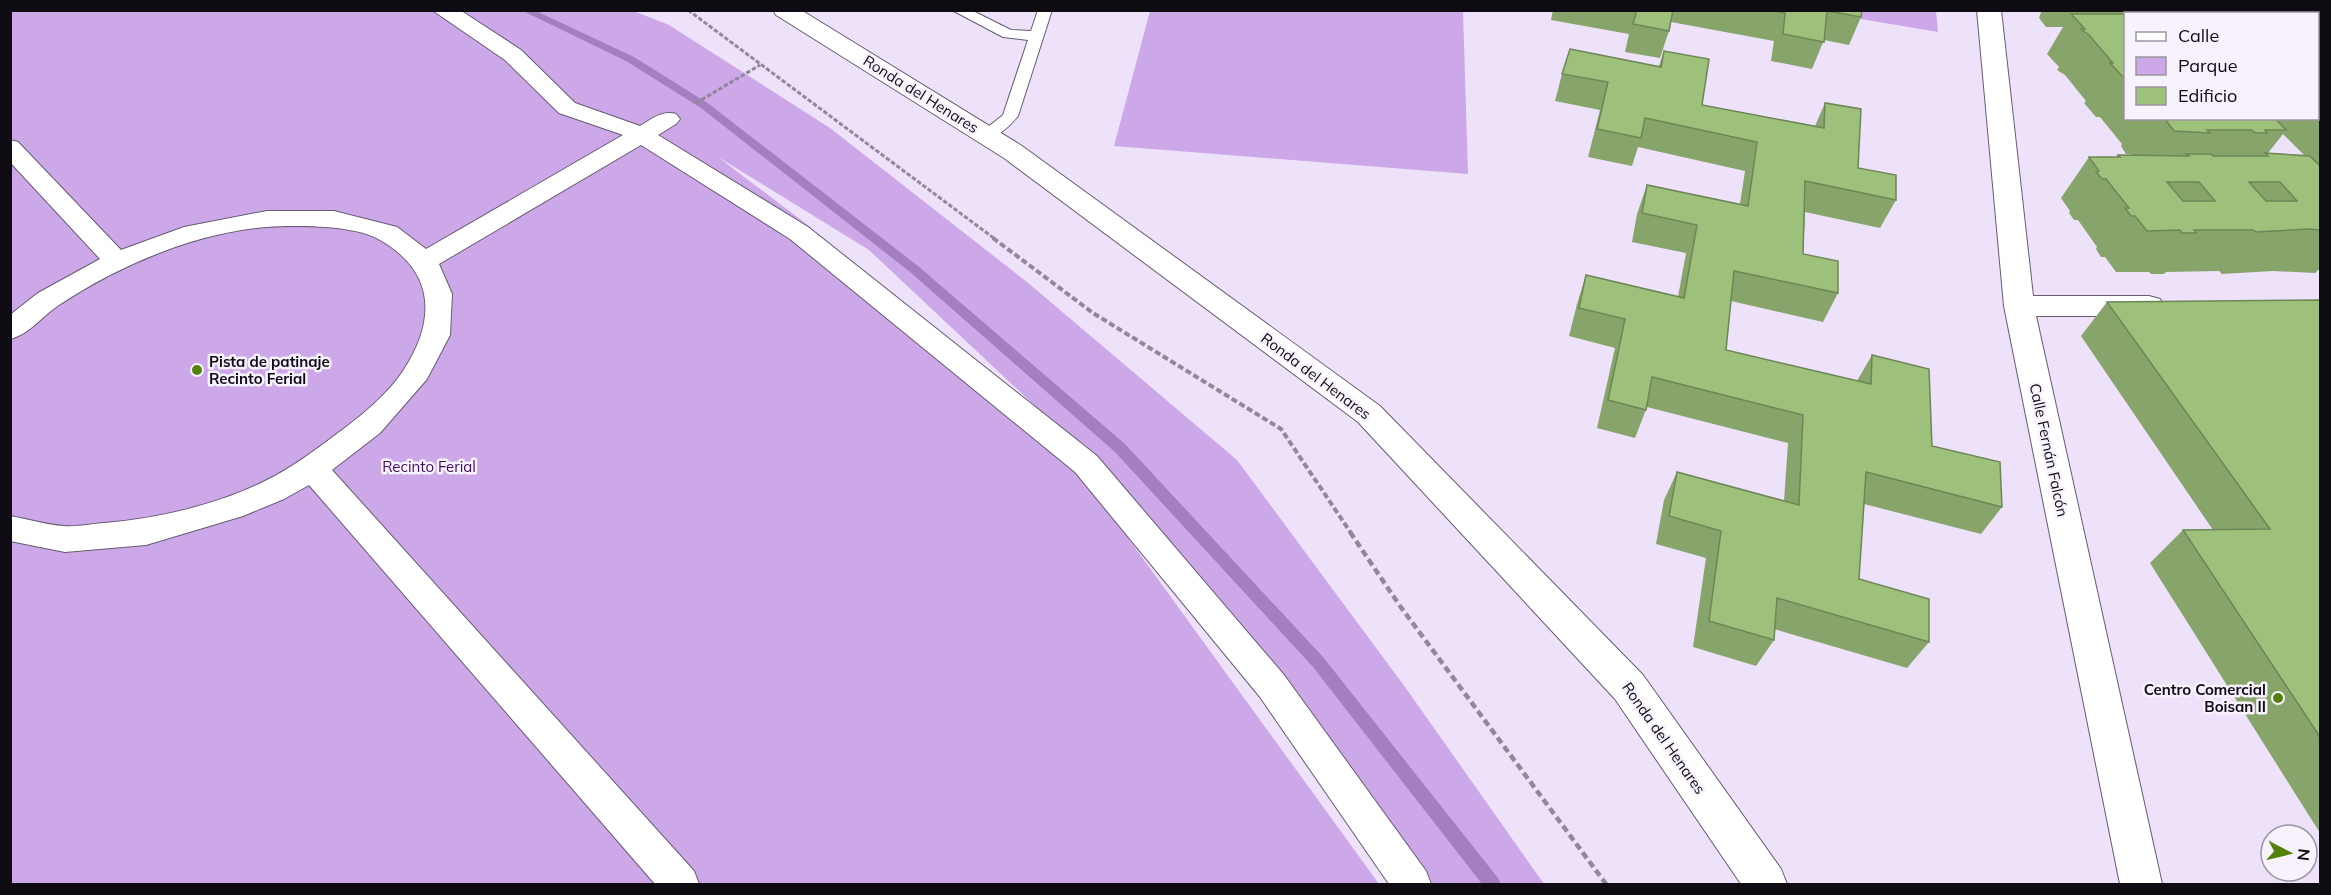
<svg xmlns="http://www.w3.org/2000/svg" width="2331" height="895" viewBox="0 0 2331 895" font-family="Mulish,sans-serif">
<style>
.green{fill:#cca8e9}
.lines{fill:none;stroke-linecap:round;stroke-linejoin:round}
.stream{fill:#a37fbf;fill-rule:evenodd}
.service-casing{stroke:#665b70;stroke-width:2}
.pedestrian-casing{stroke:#665b70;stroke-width:2}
.minor-casing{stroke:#665b70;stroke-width:2}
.path-far2{stroke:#91889a;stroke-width:3;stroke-dasharray:4.5 2;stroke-linecap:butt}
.path-far1{stroke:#91889a;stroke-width:4;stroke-dasharray:6 3;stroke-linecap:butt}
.path{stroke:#91889a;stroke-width:4.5;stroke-dasharray:7 4;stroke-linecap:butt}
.service{fill:#fff;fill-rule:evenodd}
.pedestrian{fill:#fff;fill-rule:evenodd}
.minor{fill:#fff;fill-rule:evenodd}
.wall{fill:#87a56a;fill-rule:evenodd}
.building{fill:#9dc07b;stroke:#6e8656;stroke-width:1.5;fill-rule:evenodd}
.poi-dot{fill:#54810b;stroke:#f7f2fc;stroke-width:2}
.labels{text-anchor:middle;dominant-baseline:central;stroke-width:5;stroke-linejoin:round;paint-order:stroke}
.street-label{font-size:15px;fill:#0f0b13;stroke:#f7f2fc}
.poi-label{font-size:15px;font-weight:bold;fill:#0f0b13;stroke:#f7f2fc;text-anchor:start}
.park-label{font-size:15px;fill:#410e5d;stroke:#f7f2fc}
</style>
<rect width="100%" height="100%" fill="#eee1fa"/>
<g class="green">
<path d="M 631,10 L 669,25 L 830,128 L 1027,282 L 1237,460 L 1405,687 L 1544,884 L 1431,884 L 1287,683 L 1098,465 L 869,250 L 718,157 L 809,226 L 1078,469 L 1379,884 L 11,884 L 10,11 Z"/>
<path d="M 1150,11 L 1463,11 L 1468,174 L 1114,146 Z"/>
<path d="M 1813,11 L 1936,11 L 1938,32 Z"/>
</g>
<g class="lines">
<path class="stream" d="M 521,10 L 534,10 L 634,57 L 709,104 L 918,266 L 1125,444 L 1323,657 L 1498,878 L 1501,884 L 1482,884 L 1313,667 L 1115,452 L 910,272 L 701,108 L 626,61 Z"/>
<g class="service-casing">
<path id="service" d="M 952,10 L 971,10 L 1011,30 L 1031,31 L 1038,10 L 1052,10 L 1018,116 C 1010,126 999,136 986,140 L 978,135 L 1003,115 L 1028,40 L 1003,37 Z"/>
</g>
<g class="pedestrian-casing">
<path id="pedestrian" d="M 432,10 L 463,12 L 521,50 L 575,103 L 640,126 C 652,119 662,110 676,114 L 680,119 L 676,124 L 658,135 L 808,227 L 1097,456 L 1284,675 L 1426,871 L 1431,884 L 1389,884 L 1260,697 L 1075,472 L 790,239 L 641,145 L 439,264 L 452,294 L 450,335 L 427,379 L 380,433 L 332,470 L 694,871 L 699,884 L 655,884 L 309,485 L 284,499 L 243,516 L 146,545 L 65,552 L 10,541 L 10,516 C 28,519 47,525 64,526 C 77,527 91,524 104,523 C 156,519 216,505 263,482 C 290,469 314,451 338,433 C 360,417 388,394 403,371 C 436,321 436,272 380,240 C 355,225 297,225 267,227 C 195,233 119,265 59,305 C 42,316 30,334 10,339 L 10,315 L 38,293 L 100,259 L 10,162 L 10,140 L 18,142 L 121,250 L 184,227 L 267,211 L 334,211 L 397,227 L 426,249 L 623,135 L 559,113 L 505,60 Z"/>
</g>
<g class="minor-casing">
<g id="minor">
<path d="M 773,10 L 801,10 L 1022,146 L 1380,406 L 1643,675 L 1781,869 L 1787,884 L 1741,884 L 1615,699 L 1358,422 L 1004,158 L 776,15 Z"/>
<path d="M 1977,10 L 2001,10 L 2033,296 L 2149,296 L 2160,299 L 2164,306 L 2160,313 L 2149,316 L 2036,316 L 2162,884 L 2120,884 L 2004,306 Z"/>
</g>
</g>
<g class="path-far2">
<path d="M 688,10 L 995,239"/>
<path d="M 696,103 L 760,65"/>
</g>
<path class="path-far1" d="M 993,238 L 1093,313 L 1281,429 L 1351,533"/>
<path class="path" d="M 1350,532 L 1400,606 L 1606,884"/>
<use href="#service" class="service"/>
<use href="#pedestrian" class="pedestrian"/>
<use href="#minor" class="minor"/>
</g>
<g class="wall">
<path d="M 1553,10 L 1862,10 L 1861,17 L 1849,45 L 1824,40 L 1812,69 L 1771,61 L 1774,41 L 1671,22 L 1669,31 L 1660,58 L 1625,52 L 1629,34 L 1551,20 Z"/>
<path d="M 2042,10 L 2135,10 L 2134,14 L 2126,14 L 2126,118 L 2318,118 L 2318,14 L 2199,14 L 2201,11 L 2160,12 L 2159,10 L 2320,10 L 2320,270 L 2318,270 L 2315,273 L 2273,271 L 2222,274 L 2219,271 L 2166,272 L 2164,274 L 2151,274 L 2149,272 L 2116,272 L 2105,257 L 2101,257 L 2096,249 L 2097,247 L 2078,220 L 2074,220 L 2069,213 L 2070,211 L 2061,198 L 2089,157 L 2116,157 L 2118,155 L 2132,155 L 2130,154 L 2126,154 L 2121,146 L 2122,144 L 2100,117 L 2096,117 L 2084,103 L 2086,101 L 2065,75 L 2057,70 L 2059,67 L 2047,54 L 2063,27 L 2046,27 L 2039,18 ZM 2283,134 L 2304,155 L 2268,153 Z"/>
<path d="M 1664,51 L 1702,105 L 1815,126 L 1825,103 L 1858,168 L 1896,200 L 1880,228 L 1805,212 L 1803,254 L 1838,293 L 1823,322 L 1731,301 L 1726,350 L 1857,381 L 1872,355 L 1932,446 L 2002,507 L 1981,534 L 1864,504 L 1859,579 L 1929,642 L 1907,668 L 1774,629 L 1774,640 L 1756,666 L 1693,647 L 1706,558 L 1656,544 L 1664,500 L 1677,472 L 1784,501 L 1788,443 L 1647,407 L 1635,438 L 1597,428 L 1615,348 L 1569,336 L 1577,304 L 1586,275 L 1678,297 L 1686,253 L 1632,242 L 1637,214 L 1647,185 L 1740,204 L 1745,171 L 1638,147 L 1632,166 L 1588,157 L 1600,110 L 1555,101 L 1562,74 L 1659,66 Z"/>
<path d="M 2320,300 L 2320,833 L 2150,563 L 2183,530 L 2213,530 L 2081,336 L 2107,302 Z"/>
</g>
<g class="building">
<path d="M 1637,10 L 1673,10 L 1669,31 L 1633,24 Z"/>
<path d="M 1771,10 L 1862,10 L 1861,17 L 1827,11 L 1824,42 L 1783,34 L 1785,13 Z"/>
<path d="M 2224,10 L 2320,10 L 2320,26 L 2318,24 L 2318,14 L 2306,14 L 2305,13 L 2227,14 Z"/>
<path d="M 2138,12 L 2170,14 L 2140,14 Z"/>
<path d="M 2071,14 L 2126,14 L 2126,76 L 2122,76 L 2110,63 L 2113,63 L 2089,35 L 2081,29 L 2085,29 Z"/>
<path d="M 2318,38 L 2320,38 L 2320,121 L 2318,118 Z"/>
<path d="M 1570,49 L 1661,67 L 1664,51 L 1709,59 L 1702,105 L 1824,128 L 1825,103 L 1861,109 L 1858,168 L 1896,175 L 1896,200 L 1805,181 L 1803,254 L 1838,261 L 1838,293 L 1734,271 L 1726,350 L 1871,384 L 1872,355 L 1929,369 L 1932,446 L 2000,462 L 2002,507 L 1866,472 L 1859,579 L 1929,599 L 1929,642 L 1777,598 L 1774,640 L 1709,621 L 1721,531 L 1669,516 L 1677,472 L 1799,505 L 1803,415 L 1652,377 L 1646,410 L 1608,400 L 1625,319 L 1579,308 L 1586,275 L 1684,298 L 1697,225 L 1642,213 L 1647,185 L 1748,206 L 1757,142 L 1645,118 L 1641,138 L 1597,129 L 1608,82 L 1562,74 Z"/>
<path d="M 2164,118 L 2275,118 L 2286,130 L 2265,130 L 2267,133 L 2255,133 L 2252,130 L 2207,130 L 2210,133 L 2174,131 Z"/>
<path d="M 2265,153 L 2310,156 L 2320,166 L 2320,230 L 2308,229 L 2256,232 L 2253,230 L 2194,230 L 2196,233 L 2182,233 L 2180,230 L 2147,231 L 2135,216 L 2131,216 L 2125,208 L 2129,208 L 2106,179 L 2102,179 L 2096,172 L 2099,171 L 2089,157 L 2120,157 L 2118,155 L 2189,156 L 2186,154 L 2211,154 L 2213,156 L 2268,156 ZM 2167,182 L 2199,182 L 2215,201 L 2183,201 ZM 2249,182 L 2280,182 L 2297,201 L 2266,201 Z"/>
<path d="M 2320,300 L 2320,737 L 2183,530 L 2270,529 L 2107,302 Z"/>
</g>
<g class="poi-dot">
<circle cx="197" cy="370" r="6"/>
<circle cx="2278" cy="698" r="6"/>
</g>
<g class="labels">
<g class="street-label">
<text transform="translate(921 94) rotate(32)">Ronda del Henares</text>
<text transform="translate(1316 376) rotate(37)">Ronda del Henares</text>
<text transform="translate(2049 450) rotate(78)">Calle Fernán Falcón</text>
<text transform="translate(1664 738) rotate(55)">Ronda del Henares</text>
</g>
<g class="poi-label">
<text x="209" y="361">Pista de patinaje<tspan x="209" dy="17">Recinto Ferial</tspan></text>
<text x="2266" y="689" text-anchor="end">Centro Comercial<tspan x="2266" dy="17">Boisan II</tspan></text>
</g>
<g class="park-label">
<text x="429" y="466">Recinto Ferial</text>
</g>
</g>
<rect width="2331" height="895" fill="none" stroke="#0f0b13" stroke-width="24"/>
<rect x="2124" y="12" width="195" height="108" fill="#f7f2fc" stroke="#9a969f" stroke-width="1.5"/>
<rect x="2136" y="32" width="30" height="9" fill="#ffffff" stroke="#9a969f" stroke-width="1.5"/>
<text x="2178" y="42" font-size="18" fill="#0f0b13">Calle</text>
<rect x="2136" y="57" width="30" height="18" fill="#cca8e9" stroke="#9a969f" stroke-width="1.5"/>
<text x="2178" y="72" font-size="18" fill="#0f0b13">Parque</text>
<rect x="2136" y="87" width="30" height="18" fill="#9dc07b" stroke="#9a969f" stroke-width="1.5"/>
<text x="2178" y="102" font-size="18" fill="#0f0b13">Edificio</text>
<g transform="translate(2289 853) rotate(97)"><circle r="28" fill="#f7f2fc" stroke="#9a969f" stroke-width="1.5"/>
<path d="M0-4.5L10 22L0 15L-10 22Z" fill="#54810b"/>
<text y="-9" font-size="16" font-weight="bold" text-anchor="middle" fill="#0f0b13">N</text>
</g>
</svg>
